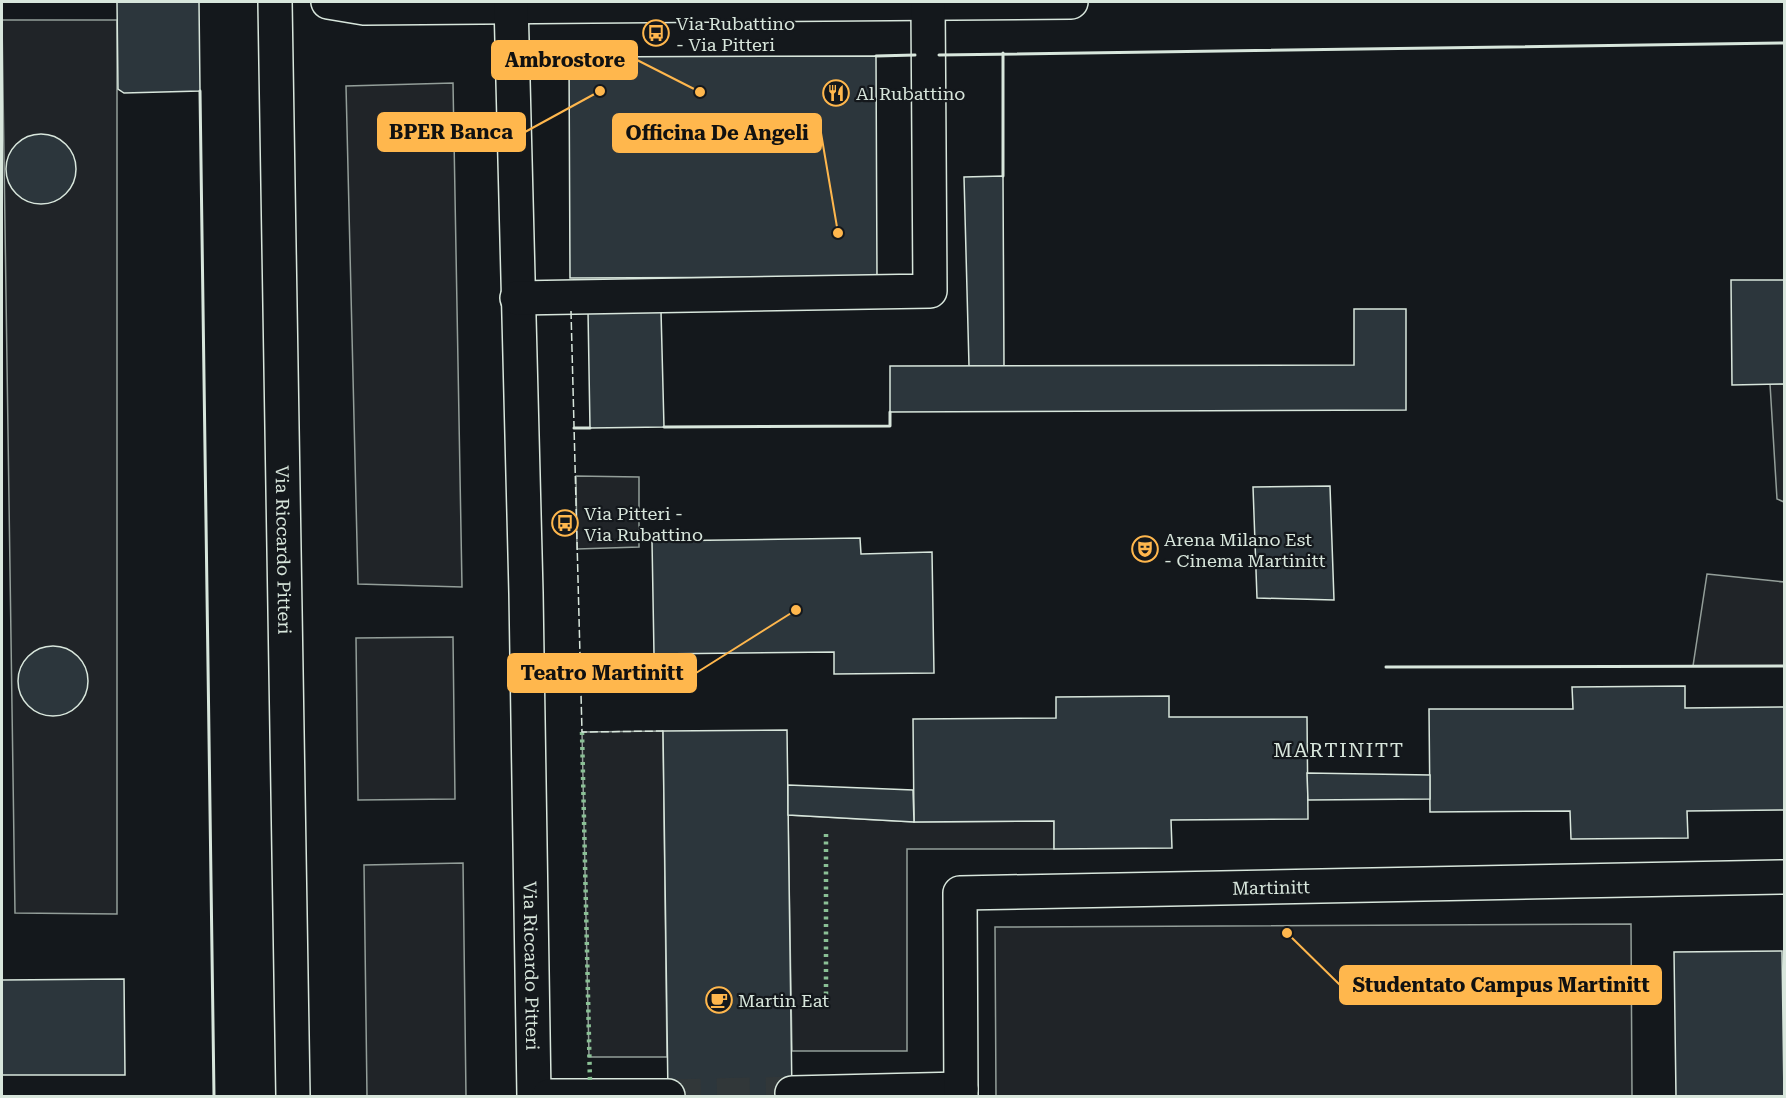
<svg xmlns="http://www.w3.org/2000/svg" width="1786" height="1098" viewBox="0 0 1786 1098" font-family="'Roboto Serif',serif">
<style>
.green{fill:#202428;stroke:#939e99;stroke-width:1.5}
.building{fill:#2c363c;stroke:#d8e6dc;stroke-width:1.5}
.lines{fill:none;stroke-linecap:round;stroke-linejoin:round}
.minor-tunnel{stroke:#313739;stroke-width:33;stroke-dasharray:33 16;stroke-linecap:butt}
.minor-casing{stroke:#d8e6dc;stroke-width:36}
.minor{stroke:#14181c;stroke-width:33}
.hedge{stroke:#8ac095;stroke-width:4.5;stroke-dasharray:3 4.5;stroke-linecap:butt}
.fence{stroke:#d8e6dc;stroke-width:1.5;stroke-dasharray:8 3;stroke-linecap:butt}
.wall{stroke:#d8e6dc;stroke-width:3}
.labels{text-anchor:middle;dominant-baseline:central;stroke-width:4.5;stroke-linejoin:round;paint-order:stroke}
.poi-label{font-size:18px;fill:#d8e6dc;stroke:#14181c;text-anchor:start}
.street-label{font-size:18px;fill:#d8e6dc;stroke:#14181c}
.neighbourhood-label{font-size:20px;letter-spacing:1.5px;fill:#d8e6dc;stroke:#14181c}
.leader{fill:none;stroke:#ffb74d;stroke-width:2}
.callout-dot{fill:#ffb74d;stroke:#14181c;stroke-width:2}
.callout{fill:#ffb74d;stroke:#ffb74d;stroke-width:2}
.callout-label{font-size:20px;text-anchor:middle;font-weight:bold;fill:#111}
</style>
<rect width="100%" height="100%" fill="#14181c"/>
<g class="green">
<path d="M 2,20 L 117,20 L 117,914 L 15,913 Z"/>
<path d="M 453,83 L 462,587 L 358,584 L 346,86 Z"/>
<path d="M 1770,384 L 1784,384 L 1784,502 L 1777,499 Z"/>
<path d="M 576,476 L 639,477 L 639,547 L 577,549 Z"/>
<path d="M 1707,574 L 1784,582 L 1784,666 L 1693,666 Z"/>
<path d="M 453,637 L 455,799 L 358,800 L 356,638 Z"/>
<path d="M 663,731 L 667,1057 L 589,1057 L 582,732 Z"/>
<path d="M 788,815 L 914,822 L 1054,821 L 1054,849 L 907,849 L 907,1051 L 792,1051 Z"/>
<path d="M 463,863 L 466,1096 L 367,1096 L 364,865 Z"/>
<path d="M 1631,924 L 1632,1096 L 996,1096 L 995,927 Z"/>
</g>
<g class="building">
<path d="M 117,2 L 199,2 L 200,91 L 124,93 L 118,89 Z"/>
<path d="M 876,56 L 877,277 L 570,278 L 569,57 Z"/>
<circle cx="41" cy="169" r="35"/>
<path d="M 1003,176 L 1004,366 L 969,366 L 964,177 Z"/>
<path d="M 1731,280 L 1784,280 L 1784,384 L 1732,385 Z"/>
<path d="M 1354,309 L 1406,309 L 1406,410 L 890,412 L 890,366 L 1354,365 Z"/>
<path d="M 588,311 L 661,311 L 664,427 L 590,428 Z"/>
<path d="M 1330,486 L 1334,600 L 1257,598 L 1253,487 Z"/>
<path d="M 860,538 L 861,554 L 932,552 L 934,673 L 834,674 L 834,652 L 654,654 L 652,541 Z"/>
<circle cx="53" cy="681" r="35"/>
<path d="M 1685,686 L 1685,708 L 1784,707 L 1784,810 L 1687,811 L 1688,838 L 1571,839 L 1570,811 L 1430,812 L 1429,709 L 1573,709 L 1572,687 Z"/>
<path d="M 1169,696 L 1169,717 L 1307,717 L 1308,819 L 1171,820 L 1172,848 L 1054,849 L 1054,821 L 914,822 L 913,719 L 1056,718 L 1056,697 Z"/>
<path d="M 787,730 L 792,1096 L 668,1096 L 663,731 Z"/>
<path d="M 1307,773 L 1430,775 L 1430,799 L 1308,800 Z"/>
<path d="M 788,785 L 913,790 L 914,822 L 788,815 Z"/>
<path d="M 1782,951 L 1784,1096 L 1676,1096 L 1674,952 Z"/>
<path d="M 124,979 L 125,1075 L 2,1075 L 2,980 Z"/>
</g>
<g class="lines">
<path class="minor-tunnel" d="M 668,1096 L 792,1093"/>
<g class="minor-casing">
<g id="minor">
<path id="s1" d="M 275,2 L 293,1096"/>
<path d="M 328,2 L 364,8 L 1071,2"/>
<path id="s2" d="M 511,2 L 526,593 L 534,1096"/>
<path d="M 517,298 L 930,291 L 928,3"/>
<path d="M 792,1093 L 961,1089"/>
<path d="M 549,1096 L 668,1096"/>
<path id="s3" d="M 961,1096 L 960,893 L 1784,877"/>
</g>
</g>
<use href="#minor" class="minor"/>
<g class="hedge">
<path d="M 582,732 L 590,1083"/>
<path d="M 826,834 L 826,1005"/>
</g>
<path class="fence" d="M 571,311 L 582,732 L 663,731"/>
<g class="wall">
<path d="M 939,55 L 1784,43"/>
<path d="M 876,56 L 915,55"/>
<path d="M 200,91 L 214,1096"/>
<path d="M 1003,176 L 1003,53"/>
<path d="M 664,427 L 890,426 L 890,412"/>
<path d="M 574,428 L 590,428"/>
<path d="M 1386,667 L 1784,666"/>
</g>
</g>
<defs>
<g id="bus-ring" transform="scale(1.35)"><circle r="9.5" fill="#14181c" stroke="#ffb74d" stroke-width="1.5"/><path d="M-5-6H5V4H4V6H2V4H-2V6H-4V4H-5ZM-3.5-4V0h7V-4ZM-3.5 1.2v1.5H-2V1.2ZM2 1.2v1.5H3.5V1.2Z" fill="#ffb74d"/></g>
<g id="restaurant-ring" transform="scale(1.35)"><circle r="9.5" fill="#14181c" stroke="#ffb74d" stroke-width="1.5"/><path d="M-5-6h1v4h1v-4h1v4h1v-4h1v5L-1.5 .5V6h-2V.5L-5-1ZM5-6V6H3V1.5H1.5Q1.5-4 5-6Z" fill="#ffb74d"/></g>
<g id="theatre-ring" transform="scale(1.35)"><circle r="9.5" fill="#14181c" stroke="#ffb74d" stroke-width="1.5"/><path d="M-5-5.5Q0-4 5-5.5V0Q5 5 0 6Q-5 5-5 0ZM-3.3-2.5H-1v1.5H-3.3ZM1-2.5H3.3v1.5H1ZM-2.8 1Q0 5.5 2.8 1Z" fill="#ffb74d"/></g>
<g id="cafe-ring" transform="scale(1.35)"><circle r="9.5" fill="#14181c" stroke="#ffb74d" stroke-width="1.5"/><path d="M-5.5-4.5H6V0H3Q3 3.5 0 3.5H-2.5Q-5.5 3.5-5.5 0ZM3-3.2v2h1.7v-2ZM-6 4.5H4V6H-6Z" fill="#ffb74d"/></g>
</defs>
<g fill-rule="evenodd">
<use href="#bus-ring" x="656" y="33"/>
<use href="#restaurant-ring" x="836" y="93"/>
<use href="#bus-ring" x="565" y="523"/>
<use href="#theatre-ring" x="1145" y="549"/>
<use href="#cafe-ring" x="719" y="1000"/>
</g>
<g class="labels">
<g class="poi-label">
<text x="676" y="23">Via Rubattino<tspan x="676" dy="21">- Via Pitteri</tspan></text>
<text x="856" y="93">Al Rubattino</text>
<text x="584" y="513">Via Pitteri -<tspan x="584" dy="21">Via Rubattino</tspan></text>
<text x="1164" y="539">Arena Milano Est<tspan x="1164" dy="21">- Cinema Martinitt</tspan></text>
<text x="738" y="1000">Martin Eat</text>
</g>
<g class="street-label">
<text stroke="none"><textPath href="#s1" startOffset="548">Via Riccardo Pitteri</textPath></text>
<text stroke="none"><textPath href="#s3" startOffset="514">Martinitt</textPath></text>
<text stroke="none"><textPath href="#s2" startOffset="964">Via Riccardo Pitteri</textPath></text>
</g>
<g class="neighbourhood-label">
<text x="1339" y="750">MARTINITT</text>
</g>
</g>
<path class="leader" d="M700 92L637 60M600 91L525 132M838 233L821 133M796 610L696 673M1287 933L1340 985"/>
<g class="callout-dot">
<circle cx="700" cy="92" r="6"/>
<circle cx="600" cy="91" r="6"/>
<circle cx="838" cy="233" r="6"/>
<circle cx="796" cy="610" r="6"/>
<circle cx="1287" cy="933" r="6"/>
</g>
<g class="callout">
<rect x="492" y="41" width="145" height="38" rx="6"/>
<rect x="378" y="113" width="147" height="38" rx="6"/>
<rect x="613" y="114" width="208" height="38" rx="6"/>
<rect x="508" y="654" width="188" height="38" rx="6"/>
<rect x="1340" y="966" width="321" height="38" rx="6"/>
</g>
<g class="callout-label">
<text x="565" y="67">Ambrostore</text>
<text x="451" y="139">BPER Banca</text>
<text x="717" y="140">Officina De Angeli</text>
<text x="602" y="680">Teatro Martinitt</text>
<text x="1501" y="992">Studentato Campus Martinitt</text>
</g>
<rect width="1786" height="1098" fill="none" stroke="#d8e6dc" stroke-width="6"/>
</svg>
